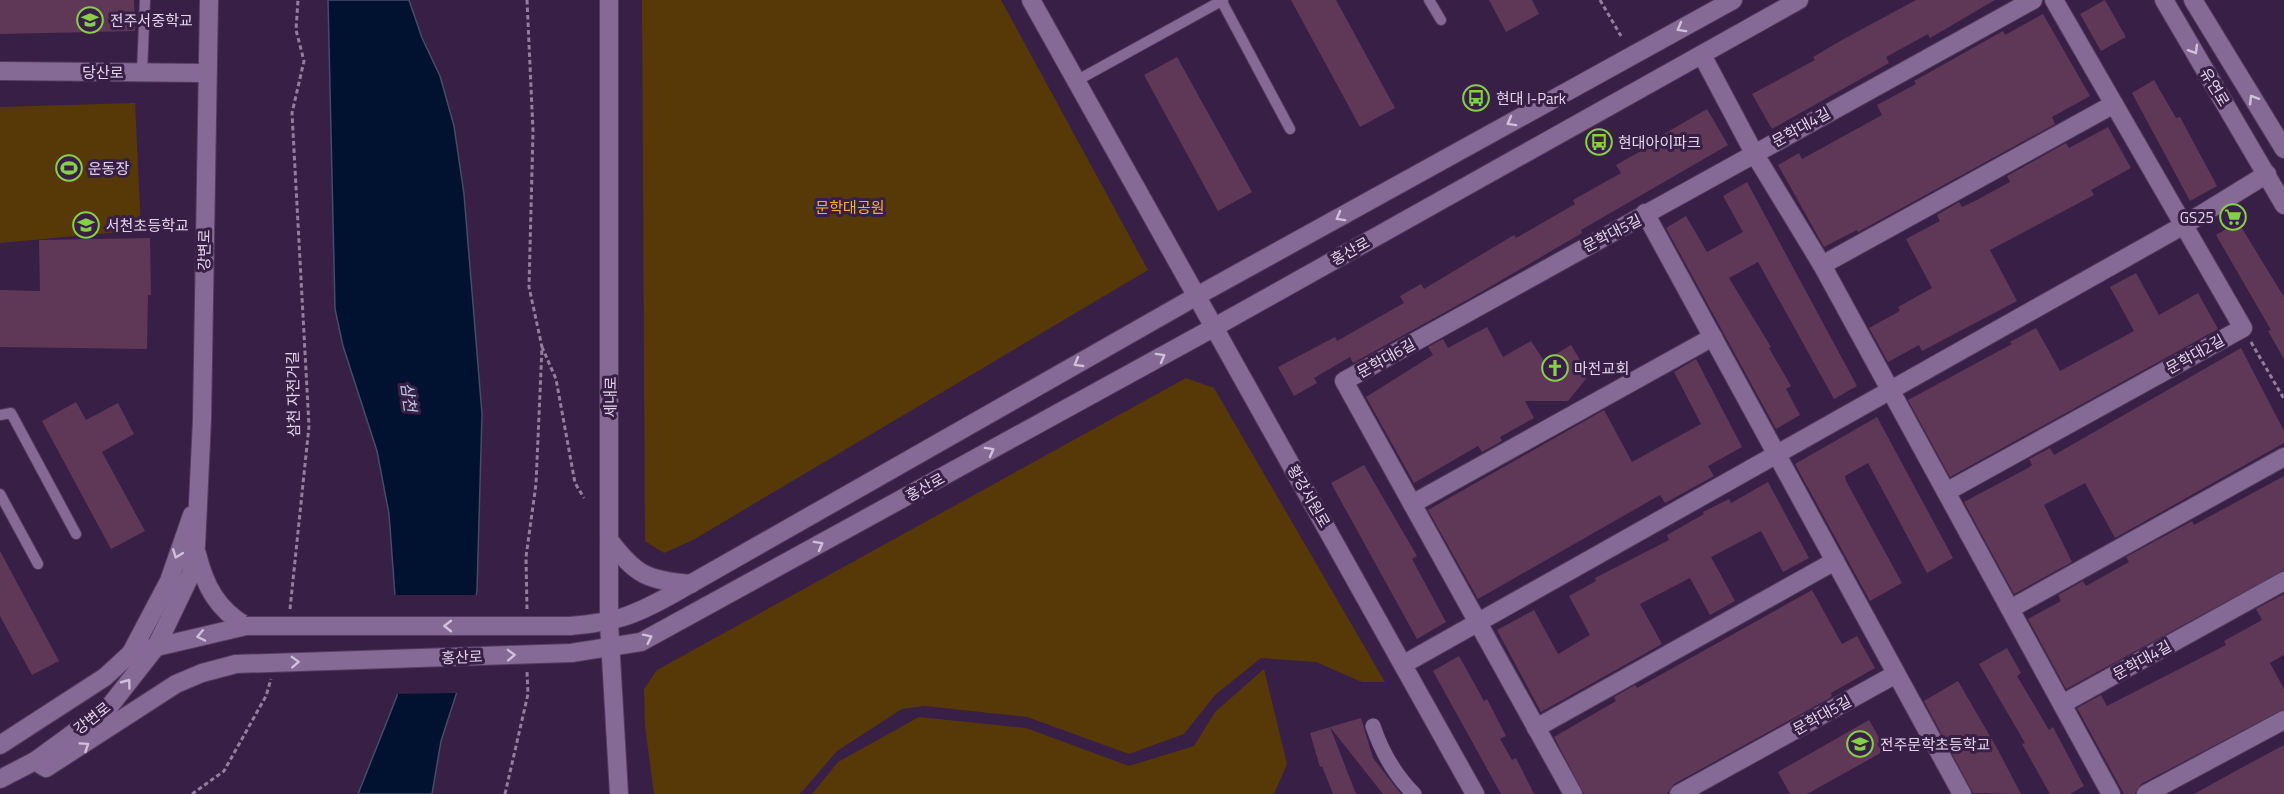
<svg xmlns="http://www.w3.org/2000/svg" width="2284" height="794" viewBox="0 0 2284 794" font-family="'Titillium Web','Noto Sans KR',sans-serif">
<style>
.green{fill:#573907}
.water{fill:#00122f;stroke:#444c68;stroke-width:1.5}
.pier{fill:#381f45}
.building{fill:#5f3858}
.lines{fill:none;stroke-linecap:round;stroke-linejoin:round}
.service-casing{stroke:#523c5d;stroke-width:12}
.pedestrian-casing{stroke:#523c5d;stroke-width:16}
.minor-casing{stroke:#523c5d;stroke-width:20}
.tertiary-casing{stroke:#523c5d;stroke-width:20}
.path{stroke:#927e9d;stroke-width:3;stroke-dasharray:4.5 3;stroke-linecap:butt}
.service{stroke:#866a96;stroke-width:10}
.pedestrian{stroke:#866a96;stroke-width:15}
.minor{stroke:#866a96;stroke-width:18}
.tertiary{stroke:#866a96;stroke-width:18}
.tertiary-bridge-casing{stroke:#523c5d;stroke-width:20;stroke-linecap:butt}
.tertiary-bridge{stroke:#866a96;stroke-width:18}
.oneway{stroke:#d1c0dc}
.labels{text-anchor:middle;dominant-baseline:central;stroke-width:6;stroke-linejoin:round;paint-order:stroke}
.poi-label{font-size:15px;fill:#e4d5ed;stroke:#381f45;text-anchor:start}
.street-label{font-size:15px;fill:#e4d5ed;stroke:#381f45}
.park-label{font-size:15px;fill:#ffaf30;stroke:#381f45}
.water-label{font-size:16px;font-style:italic;fill:#bacee6;stroke:#381f45}
</style>
<rect width="100%" height="100%" fill="#381f45"/>
<g class="green">
<path d="M 642,0 L 1001,0 L 1148,270 L 693,540 L 664,553 L 645,541 Z"/>
<path d="M 135,103 L 141,230 L 0,243 L 0,107 Z"/>
<path d="M 1186,378 L 1214,388 L 1385,682 L 1362,682 L 1316,662 L 1261,658 L 1215,695 L 1184,734 L 1129,754 L 1027,717 L 925,706 L 902,709 L 837,751 L 800,794 L 654,794 L 645,726 L 644,689 L 657,670 Z"/>
<path d="M 1264,669 L 1287,764 L 1274,794 L 812,794 L 838,762 L 919,717 L 1026,728 L 1129,766 L 1194,746 L 1215,712 Z"/>
</g>
<path class="water" d="M 328,0 L 409,0 L 422,38 L 440,76 L 454,126 L 464,194 L 482,414 L 477,590 L 466,664 L 441,741 L 432,794 L 358,794 L 397,696 L 400,663 L 389,514 L 377,451 L 343,346 L 335,309 Z"/>
<path class="pier" d="M 391,595 L 479,595 L 469,665 L 459,693 L 395,694 L 397,664 Z"/>
<g class="building">
<path d="M 0,0 L 134,0 L 135,31 L 0,34 Z"/>
<path d="M 1291,0 L 1336,0 L 1395,108 L 1360,127 Z"/>
<path d="M 1489,0 L 1532,0 L 1539,14 L 1506,32 Z"/>
<path d="M 1916,0 L 1995,0 L 1930,38 L 1928,34 L 1886,57 L 1889,63 L 1772,129 L 1752,94 L 1815,60 L 1813,57 L 1842,40 Z"/>
<path d="M 2105,0 L 2126,37 L 2101,51 L 2080,14 Z"/>
<path d="M 2043,14 L 2090,96 L 2052,117 L 2055,124 L 1858,232 L 1857,230 L 1824,247 L 1778,165 L 1799,153 L 1802,159 L 1882,115 L 1877,105 L 1916,84 L 1914,81 L 2003,31 L 2005,35 Z"/>
<path d="M 1177,57 L 1252,192 L 1218,211 L 1144,75 Z"/>
<path d="M 2154,80 L 2176,118 L 2180,117 L 2217,186 L 2190,201 L 2132,93 Z"/>
<path d="M 1707,109 L 1728,145 L 1581,230 L 1582,233 L 1476,295 L 1353,363 L 1350,357 L 1314,378 L 1317,383 L 1294,396 L 1278,367 L 1335,337 L 1337,341 L 1404,303 L 1400,296 L 1421,284 L 1424,289 L 1514,235 L 1516,238 L 1575,204 L 1573,200 L 1621,173 L 1616,165 L 1666,137 L 1664,134 Z"/>
<path d="M 2108,127 L 2131,168 L 2091,190 L 2094,195 L 1990,250 L 2017,301 L 1922,351 L 1919,345 L 1888,362 L 1869,328 L 1900,311 L 1898,307 L 1932,288 L 1906,239 L 1940,221 L 1937,215 L 1959,202 L 1962,207 L 1975,201 L 2010,182 L 2007,176 L 2066,143 L 2069,148 Z"/>
<path d="M 1747,182 L 1857,386 L 1834,399 L 1758,262 L 1729,278 L 1771,347 L 1769,348 L 1791,386 L 1786,389 L 1800,415 L 1776,429 L 1666,228 L 1686,216 L 1707,252 L 1743,232 L 1723,196 Z"/>
<path d="M 2238,222 L 2284,297 L 2284,359 L 2268,331 L 2271,330 L 2216,235 Z"/>
<path d="M 150,238 L 151,295 L 148,295 L 147,349 L 0,347 L 0,290 L 40,291 L 39,240 Z"/>
<path d="M 2136,273 L 2159,315 L 2198,293 L 2218,329 L 1950,477 L 1908,400 L 2012,344 L 2010,342 L 2036,328 L 2060,371 L 2134,331 L 2110,287 Z"/>
<path d="M 1487,327 L 1503,357 L 1531,341 L 1544,361 L 1571,345 L 1589,375 L 1568,401 L 1525,401 L 1534,418 L 1500,437 L 1502,441 L 1482,452 L 1478,446 L 1414,483 L 1366,397 L 1433,355 L 1428,347 L 1443,339 L 1448,348 Z"/>
<path d="M 2241,348 L 2284,431 L 2284,443 L 2115,538 L 2085,483 L 2044,505 L 2072,562 L 2014,594 L 1964,502 L 2028,468 L 2032,465 L 2029,459 L 2050,448 L 2054,455 Z"/>
<path d="M 1696,359 L 1742,447 L 1708,466 L 1714,476 L 1665,503 L 1660,495 L 1478,599 L 1428,510 L 1604,410 L 1632,462 L 1661,446 L 1701,424 L 1674,372 Z"/>
<path d="M 76,402 L 86,420 L 118,403 L 134,434 L 102,452 L 145,531 L 111,549 L 42,421 Z"/>
<path d="M 1877,417 L 1953,558 L 1927,573 L 1868,463 L 1845,476 L 1846,481 L 1902,583 L 1870,601 L 1795,464 Z"/>
<path d="M 1364,465 L 1417,556 L 1412,559 L 1446,622 L 1417,639 L 1331,483 Z"/>
<path d="M 2284,476 L 2284,570 L 2066,689 L 2028,619 L 2061,601 L 2058,595 L 2083,581 L 2086,586 L 2129,562 L 2126,557 L 2192,521 L 2194,525 Z"/>
<path d="M 1768,482 L 1809,558 L 1783,572 L 1761,531 L 1711,557 L 1735,601 L 1710,615 L 1690,578 L 1640,604 L 1662,644 L 1541,712 L 1497,630 L 1534,610 L 1558,654 L 1590,635 L 1569,596 L 1596,581 L 1595,578 L 1669,540 L 1667,535 L 1704,514 L 1703,512 L 1729,499 L 1731,503 Z"/>
<path d="M 0,551 L 59,661 L 32,675 L 0,616 Z"/>
<path d="M 1812,590 L 1842,644 L 1857,636 L 1875,668 L 1831,693 L 1832,696 L 1828,699 L 1674,784 L 1667,794 L 1584,794 L 1554,737 L 1616,701 L 1614,697 L 1635,685 L 1637,688 Z"/>
<path d="M 2284,594 L 2284,655 L 2270,663 L 2284,689 L 2284,709 L 2141,784 L 2135,794 L 2124,794 L 2077,708 L 2101,695 L 2107,706 L 2226,645 L 2224,641 L 2262,620 L 2256,609 Z"/>
<path d="M 2007,648 L 2021,673 L 2017,676 L 2049,730 L 2053,727 L 2084,786 L 2070,794 L 2050,794 L 2022,744 L 2025,743 L 1979,664 Z"/>
<path d="M 1459,656 L 1484,701 L 1487,699 L 1506,736 L 1500,739 L 1512,760 L 1516,758 L 1534,794 L 1501,794 L 1433,671 Z"/>
<path d="M 1958,681 L 1998,750 L 2021,794 L 1973,793 L 1924,701 Z"/>
<path d="M 1361,718 L 1373,758 L 1401,794 L 1383,794 L 1330,727 Z"/>
<path d="M 1869,720 L 1886,750 L 1807,794 L 1790,794 L 1778,772 Z"/>
<path d="M 1330,727 L 1356,794 L 1333,794 L 1322,766 L 1320,767 L 1310,733 Z"/>
<path d="M 2284,745 L 2284,794 L 2194,794 L 2241,768 Z"/>
</g>
<g class="lines">
<g class="service-casing">
<g id="service">
<path d="M 1221,0 L 1290,129"/>
<path d="M 1429,0 L 1441,20"/>
<path d="M 142,72 L 145,0"/>
<path d="M 1076,81 L 1223,0"/>
<path d="M 0,415 L 11,413 L 76,534"/>
<path d="M 0,494 L 38,564"/>
</g>
</g>
<g class="pedestrian-casing">
<path id="pedestrian" d="M 1373,726 C 1382,753 1394,774 1414,794"/>
</g>
<g class="minor-casing">
<g id="minor">
<path d="M 1031,0 L 1475,794"/>
<path d="M 1702,55 L 1754,153 L 1822,265 L 2111,794"/>
<path d="M 1645,213 L 1962,794"/>
<path d="M 1822,265 L 2114,104"/>
<path d="M 1946,492 L 2243,328 L 2054,0"/>
<path d="M 1412,504 L 1713,337"/>
<path d="M 2010,609 L 2284,457"/>
<path d="M 1404,664 L 2184,225 L 2267,174"/>
<path d="M 2062,704 L 2284,581"/>
<path d="M 1536,728 L 1835,561"/>
<path d="M 1573,794 L 1344,381 L 2033,0"/>
<path d="M 1679,794 L 1896,674"/>
<path d="M 2146,794 L 2284,720"/>
</g>
</g>
<g class="tertiary-casing">
<g id="tertiary">
<path d="M 609,0 L 609,623 L 619,794"/>
<path d="M 2164,0 L 2284,205"/>
<path d="M 2193,0 L 2284,149"/>
<path d="M 0,71 L 206,73"/>
<path d="M 609,540 C 637,575 645,580 691,584"/>
<path d="M 197,554 C 205,586 217,609 246,626"/>
<path d="M 570,626 C 615,622 631,617 671,595 L 1195,297 L 1733,0"/>
<path d="M 131,653 L 169,581 L 192,515"/>
<path d="M 571,653 L 641,642 L 1213,328 L 1799,0"/>
<path d="M 0,745 L 105,677 L 131,653 L 246,626"/>
<path d="M 35,761 L 46,768 L 176,684 L 202,673 L 236,664"/>
<path d="M 0,779 L 35,761 L 109,707 L 156,647 L 191,574 L 196,546 L 202,420 L 209,0"/>
</g>
</g>
<g class="path">
<path d="M 527,0 L 533,131 L 529,287 L 542,347"/>
<path d="M 1600,0 L 1621,36"/>
<path d="M 2251,342 L 2284,399"/>
<path d="M 290,609 L 309,426 L 292,113 L 304,61 L 296,30 L 298,0"/>
<path d="M 527,609 L 526,557 L 536,484 L 542,347 L 556,379 L 575,483 L 584,498"/>
<path d="M 192,794 L 224,771 L 266,696 L 271,679"/>
<path d="M 505,794 L 528,694 L 527,672"/>
</g>
<use href="#service" class="service"/>
<use href="#pedestrian" class="pedestrian"/>
<use href="#minor" class="minor"/>
<use href="#tertiary" class="tertiary"/>
<g class="tertiary-bridge-casing">
<g id="tertiary-bridge">
<path d="M 246,626 L 570,626"/>
<path d="M 236,664 L 571,653"/>
</g>
</g>
<use href="#tertiary-bridge" class="tertiary-bridge"/>
</g>
<defs><path id="oneway-chevron" d="M-2-3.5L2.5 0L-2 3.5" fill="none" stroke-width="1.6" stroke-linecap="round" stroke-linejoin="round" transform="scale(1.5)"/></defs>
<g class="oneway">
<use href="#oneway-chevron" transform="translate(1681 28) rotate(151)"/>
<use href="#oneway-chevron" transform="translate(2194 50) rotate(59)"/>
<use href="#oneway-chevron" transform="translate(2253 99) rotate(-121)"/>
<use href="#oneway-chevron" transform="translate(1511 122) rotate(151)"/>
<use href="#oneway-chevron" transform="translate(1340 217) rotate(151)"/>
<use href="#oneway-chevron" transform="translate(1161 357) rotate(-29)"/>
<use href="#oneway-chevron" transform="translate(1078 363) rotate(150)"/>
<use href="#oneway-chevron" transform="translate(990 451) rotate(-29)"/>
<use href="#oneway-chevron" transform="translate(819 545) rotate(-29)"/>
<use href="#oneway-chevron" transform="translate(177 554) rotate(111)"/>
<use href="#oneway-chevron" transform="translate(448 626) rotate(180)"/>
<use href="#oneway-chevron" transform="translate(201 636) rotate(168)"/>
<use href="#oneway-chevron" transform="translate(648 638) rotate(-26)"/>
<use href="#oneway-chevron" transform="translate(511 655) rotate(-2)"/>
<use href="#oneway-chevron" transform="translate(295 662) rotate(-2)"/>
<use href="#oneway-chevron" transform="translate(127 683) rotate(-53)"/>
<use href="#oneway-chevron" transform="translate(85 746) rotate(-34)"/>
</g>
<defs>
<g id="school-ring" transform="scale(1.35)"><circle r="9.5" fill="#381f45" stroke="#88cf49" stroke-width="1.5"/><path d="M0-5L7-2L0 1L-7-2ZM-4 1L0 2.5L4 1V4Q0 6-4 4Z" fill="#88cf49"/></g>
<g id="bus-ring" transform="scale(1.35)"><circle r="9.5" fill="#381f45" stroke="#88cf49" stroke-width="1.5"/><path d="M-5-6H5V4H4V6H2V4H-2V6H-4V4H-5ZM-3.5-4V0h7V-4ZM-3.5 1.2v1.5H-2V1.2ZM2 1.2v1.5H3.5V1.2Z" fill="#88cf49"/></g>
<g id="stadium-ring" transform="scale(1.35)"><circle r="9.5" fill="#381f45" stroke="#88cf49" stroke-width="1.5"/><path d="M0-5a6.5 5 0 1 0 0 10a6.5 5 0 1 0 0-10ZM-3.5-1.8h7v3.6h-7Z" fill="#88cf49"/></g>
<g id="supermarket-ring" transform="scale(1.35)"><circle r="9.5" fill="#381f45" stroke="#88cf49" stroke-width="1.5"/><path d="M-6-5.5h2.5l.6 2H6L4.5 2H-2.5L-4.4-4H-6ZM-1.5 3.2a1.3 1.3 0 1 0 .1 0ZM3 3.2a1.3 1.3 0 1 0 .1 0Z" fill="#88cf49"/></g>
<g id="church-ring" transform="scale(1.35)"><circle r="9.5" fill="#381f45" stroke="#88cf49" stroke-width="1.5"/><path d="M-1.2-6h2.4v3.5h3.3v2.4h-3.3V6h-2.4V-.1h-3.3v-2.4h3.3Z" fill="#88cf49"/></g>
</defs>
<g fill-rule="evenodd">
<use href="#school-ring" x="90" y="20"/>
<use href="#bus-ring" x="1476" y="98"/>
<use href="#bus-ring" x="1599" y="142"/>
<use href="#stadium-ring" x="69" y="168"/>
<use href="#supermarket-ring" x="2233" y="217"/>
<use href="#school-ring" x="86" y="225"/>
<use href="#church-ring" x="1555" y="368"/>
<use href="#school-ring" x="1860" y="744"/>
</g>
<g class="labels">
<g class="poi-label">
<text x="110" y="20">전주서중학교</text>
<text x="1496" y="98">현대 I-Park</text>
<text x="1618" y="142">현대아이파크</text>
<text x="88" y="168">운동장</text>
<text x="2214" y="217" text-anchor="end">GS25</text>
<text x="106" y="225">서천초등학교</text>
<text x="1574" y="368">마전교회</text>
<text x="1880" y="744">전주문학초등학교</text>
</g>
<g class="street-label">
<text x="103" y="72">당산로</text>
<text transform="translate(2215 87) rotate(59)">유연로</text>
<text transform="translate(1801 127) rotate(-29)">문학대4길</text>
<text transform="translate(1612 233) rotate(-27)">문학대5길</text>
<text transform="translate(204 250) rotate(-89)">강변로</text>
<text transform="translate(1350 251) rotate(-29)">홍산로</text>
<text transform="translate(2195 354) rotate(-29)">문학대2길</text>
<text transform="translate(1386 358) rotate(-29)">문학대6길</text>
<text transform="translate(293 394) rotate(-91)">삼천 자전거길</text>
<text transform="translate(610 397) rotate(-90)">세내로</text>
<text transform="translate(925 487) rotate(-29)">홍산로</text>
<text transform="translate(1309 496) rotate(60)">황강서원로</text>
<text transform="translate(462 657) rotate(-2)">홍산로</text>
<text transform="translate(2142 660) rotate(-29)">문학대4길</text>
<text transform="translate(1822 715) rotate(-29)">문학대5길</text>
<text transform="translate(92 718) rotate(-38)">강변로</text>
</g>
<g class="park-label">
<text x="850" y="207">문학대공원</text>
</g>
<g class="water-label">
<text transform="translate(409 397) rotate(82)">삼천</text>
</g>
</g>
</svg>
